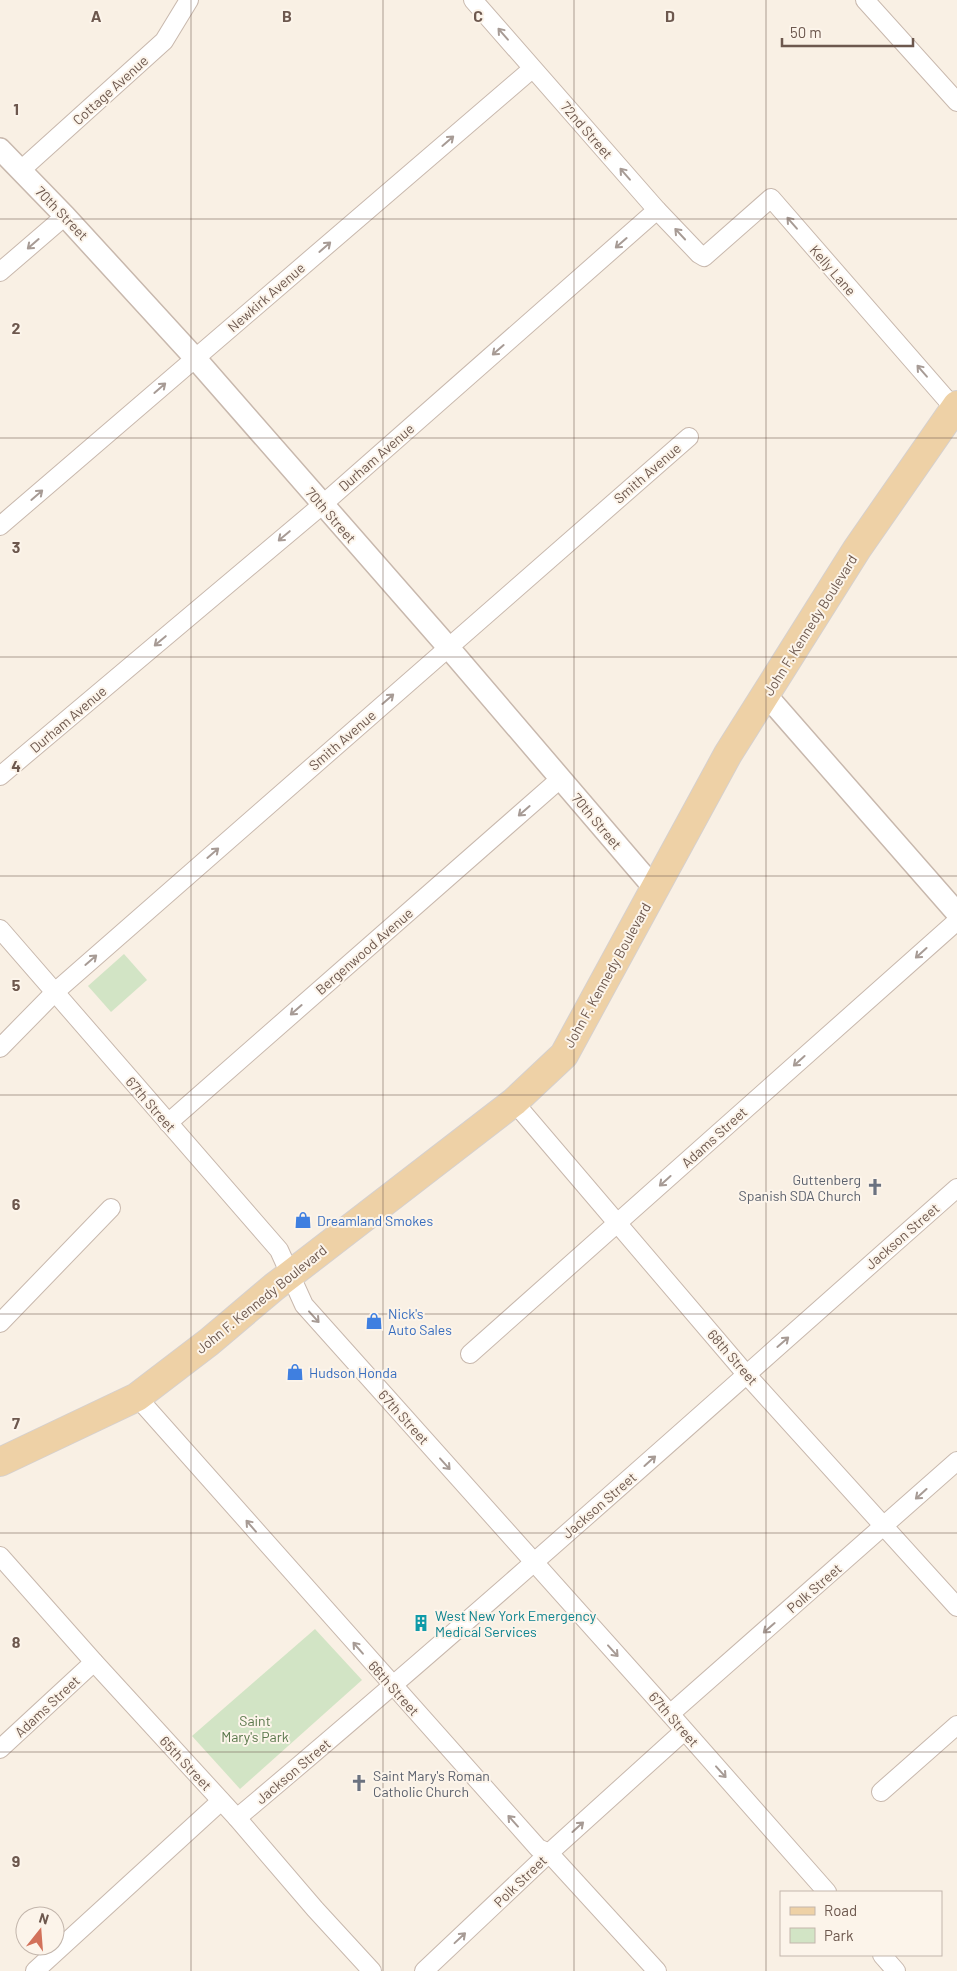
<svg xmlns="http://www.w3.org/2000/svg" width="957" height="1971" viewBox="0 0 957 1971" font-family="Barlow,sans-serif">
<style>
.green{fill:#d2e4c5}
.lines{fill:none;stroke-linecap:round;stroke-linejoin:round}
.minor-casing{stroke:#c8b8ad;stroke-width:20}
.tertiary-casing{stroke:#c8b8ad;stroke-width:24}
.primary-casing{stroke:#d6d0cd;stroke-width:30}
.minor{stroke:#fff;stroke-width:18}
.tertiary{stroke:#fff;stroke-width:21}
.primary{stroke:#eed1a6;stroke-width:28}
.oneway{stroke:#a79b95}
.grid{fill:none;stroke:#6d584e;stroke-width:1;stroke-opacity:0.55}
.labels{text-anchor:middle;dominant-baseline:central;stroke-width:4;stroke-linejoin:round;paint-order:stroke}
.street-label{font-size:14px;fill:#6d584e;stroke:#fcf4ea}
.worship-label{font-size:14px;fill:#5b616d;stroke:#fcf4ea;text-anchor:end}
.shop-label{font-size:14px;fill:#366cbe;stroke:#fcf4ea;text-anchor:start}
.culture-label{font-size:14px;fill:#0d838f;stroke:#fcf4ea;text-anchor:start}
.park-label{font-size:14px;fill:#59774b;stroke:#fcf4ea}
.grid-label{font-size:16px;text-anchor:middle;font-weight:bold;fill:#6d584e;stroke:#fcf4ea;stroke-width:4;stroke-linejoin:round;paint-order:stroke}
</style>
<rect width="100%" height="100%" fill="#f9f0e4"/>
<g class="green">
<path d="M 124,954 L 147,980 L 111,1012 L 88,986 Z"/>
<path d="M 315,1629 L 362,1680 L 240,1789 L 192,1736 Z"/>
</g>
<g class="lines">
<g class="minor-casing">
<g id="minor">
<path d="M 473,0 L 657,210 L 699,254 L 704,257 L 771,198 L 954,408"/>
<path d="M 865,0 L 957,102"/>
<path d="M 21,170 L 164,41 L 189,0"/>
<path d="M 0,272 L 65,216"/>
<path d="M 0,526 L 532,69"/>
<path d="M 0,776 L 322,505 L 657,210"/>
<path d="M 0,929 L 279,1250 L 304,1305 L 670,1714 L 827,1892"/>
<path d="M 0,1048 L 55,992 L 689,437"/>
<path d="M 514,1102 L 746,1374 L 957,1607"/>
<path d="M 168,1123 L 560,779"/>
<path d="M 0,1323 L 111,1208"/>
<path d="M 470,1354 L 957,921"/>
<path d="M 137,1397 L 538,1848 L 549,1853 L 657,1971"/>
<path d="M 0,1556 L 94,1662 L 237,1818 L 315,1909 L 372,1971"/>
<path d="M 670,1714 L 957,1461"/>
<path d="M 0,1749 L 94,1662"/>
<path d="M 881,1792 L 957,1725"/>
<path d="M 237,1818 C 481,1613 718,1399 957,1188"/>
<path d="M 882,1955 L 896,1971"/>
<path d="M 35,1971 L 221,1801"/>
<path d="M 424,1971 L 549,1853 L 684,1731"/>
</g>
</g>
<g class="tertiary-casing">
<g id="tertiary">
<path d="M 0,149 L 65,216 L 195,358 L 448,647 L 655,889"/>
<path d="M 766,695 L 957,913"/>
</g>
</g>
<g class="primary-casing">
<path id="primary" d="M 0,1462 L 137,1397 L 209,1342 L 274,1287 L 514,1102 L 564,1055 L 728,754 L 857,549 L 957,405"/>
</g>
<use href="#minor" class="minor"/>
<use href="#tertiary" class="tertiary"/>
<use href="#primary" class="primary"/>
</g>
<defs><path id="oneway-shaft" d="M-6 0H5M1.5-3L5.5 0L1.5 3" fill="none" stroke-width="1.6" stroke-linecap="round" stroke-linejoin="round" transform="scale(1.25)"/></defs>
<g class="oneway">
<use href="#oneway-shaft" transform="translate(503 34) rotate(-131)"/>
<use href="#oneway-shaft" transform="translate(448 141) rotate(-41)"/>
<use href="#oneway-shaft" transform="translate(625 174) rotate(-131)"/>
<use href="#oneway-shaft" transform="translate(792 223) rotate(-131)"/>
<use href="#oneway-shaft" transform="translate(680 234) rotate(-133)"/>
<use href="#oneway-shaft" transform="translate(621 243) rotate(139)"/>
<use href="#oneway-shaft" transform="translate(33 244) rotate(139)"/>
<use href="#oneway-shaft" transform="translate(325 247) rotate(-41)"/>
<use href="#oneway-shaft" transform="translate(498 350) rotate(139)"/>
<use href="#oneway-shaft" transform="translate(922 371) rotate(-131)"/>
<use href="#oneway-shaft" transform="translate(160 388) rotate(-41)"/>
<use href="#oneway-shaft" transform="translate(37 495) rotate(-41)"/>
<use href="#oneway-shaft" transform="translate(284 536) rotate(140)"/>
<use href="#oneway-shaft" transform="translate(160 641) rotate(140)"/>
<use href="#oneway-shaft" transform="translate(388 699) rotate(-41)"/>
<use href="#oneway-shaft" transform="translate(524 811) rotate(139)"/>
<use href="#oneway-shaft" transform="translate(213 853) rotate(-41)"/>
<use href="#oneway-shaft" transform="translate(921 953) rotate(138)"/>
<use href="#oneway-shaft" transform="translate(91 960) rotate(-41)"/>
<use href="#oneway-shaft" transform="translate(296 1010) rotate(139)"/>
<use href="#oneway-shaft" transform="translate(799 1061) rotate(138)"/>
<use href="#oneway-shaft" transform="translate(665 1181) rotate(138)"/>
<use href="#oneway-shaft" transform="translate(314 1317) rotate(48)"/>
<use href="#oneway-shaft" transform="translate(783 1342) rotate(-41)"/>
<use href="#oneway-shaft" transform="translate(650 1461) rotate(-42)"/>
<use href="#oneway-shaft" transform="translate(445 1464) rotate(48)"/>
<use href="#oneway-shaft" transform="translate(921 1494) rotate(138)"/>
<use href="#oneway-shaft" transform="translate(251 1526) rotate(-131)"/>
<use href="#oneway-shaft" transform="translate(769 1628) rotate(139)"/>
<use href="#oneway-shaft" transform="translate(358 1648) rotate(-131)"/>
<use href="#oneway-shaft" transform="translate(613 1651) rotate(48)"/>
<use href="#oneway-shaft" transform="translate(721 1772) rotate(48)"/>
<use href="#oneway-shaft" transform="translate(513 1821) rotate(-132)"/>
<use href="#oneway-shaft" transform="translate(578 1827) rotate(-42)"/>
<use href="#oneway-shaft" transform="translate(460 1938) rotate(-43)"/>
</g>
<path class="grid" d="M 191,0 L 191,1971M 383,0 L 383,1971M 574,0 L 574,1971M 766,0 L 766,1971M 0,219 L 957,219M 0,438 L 957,438M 0,657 L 957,657M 0,876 L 957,876M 0,1095 L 957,1095M 0,1314 L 957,1314M 0,1533 L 957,1533M 0,1752 L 957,1752"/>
<defs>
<g id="church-bare" transform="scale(1.35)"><path d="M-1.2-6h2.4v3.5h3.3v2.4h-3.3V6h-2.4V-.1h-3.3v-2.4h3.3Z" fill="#6b7280" stroke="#fcf4ea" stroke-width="2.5" paint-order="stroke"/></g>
<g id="shop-bare" transform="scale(1.35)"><path d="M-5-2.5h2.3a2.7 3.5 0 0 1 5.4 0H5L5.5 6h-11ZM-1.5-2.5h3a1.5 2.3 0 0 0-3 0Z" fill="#3f7fe0" stroke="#fcf4ea" stroke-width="2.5" paint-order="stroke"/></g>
<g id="building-bare" transform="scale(1.35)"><path d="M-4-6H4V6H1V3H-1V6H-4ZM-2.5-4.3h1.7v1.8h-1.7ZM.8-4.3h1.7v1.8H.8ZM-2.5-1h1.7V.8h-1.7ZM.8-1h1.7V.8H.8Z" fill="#0f9aa8" stroke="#fcf4ea" stroke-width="2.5" paint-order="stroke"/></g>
</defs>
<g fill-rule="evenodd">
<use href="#church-bare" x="875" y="1187"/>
<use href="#shop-bare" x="303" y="1220"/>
<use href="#shop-bare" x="374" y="1321"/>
<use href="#shop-bare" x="295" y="1372"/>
<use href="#building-bare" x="421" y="1623"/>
<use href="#church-bare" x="359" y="1783"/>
</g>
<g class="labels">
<g class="street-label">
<text transform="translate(110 90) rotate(-42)">Cottage Avenue</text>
<text transform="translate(587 130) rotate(49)">72nd Street</text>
<text transform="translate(62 213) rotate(46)">70th Street</text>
<text transform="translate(833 270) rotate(49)">Kelly Lane</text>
<text transform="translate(266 297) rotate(-41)">Newkirk Avenue</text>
<text transform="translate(376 457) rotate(-41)">Durham Avenue</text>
<text transform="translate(647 473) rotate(-41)">Smith Avenue</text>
<text transform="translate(331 515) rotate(49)">70th Street</text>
<text transform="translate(810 625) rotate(-58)">John F. Kennedy Boulevard</text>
<text transform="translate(68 719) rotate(-40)">Durham Avenue</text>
<text transform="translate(342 740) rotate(-41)">Smith Avenue</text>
<text transform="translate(597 821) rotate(50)">70th Street</text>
<text transform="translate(364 951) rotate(-41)">Bergenwood Avenue</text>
<text transform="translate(607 975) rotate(-61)">John F. Kennedy Boulevard</text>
<text transform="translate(151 1104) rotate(49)">67th Street</text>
<text transform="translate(714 1137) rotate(-42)">Adams Street</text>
<text transform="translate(902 1236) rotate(-41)">Jackson Street</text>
<text transform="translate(261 1299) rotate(-39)">John F. Kennedy Boulevard</text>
<text transform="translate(733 1357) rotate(49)">68th Street</text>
<text transform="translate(404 1417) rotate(48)">67th Street</text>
<text transform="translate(599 1505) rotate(-41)">Jackson Street</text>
<text transform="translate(814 1588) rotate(-41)">Polk Street</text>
<text transform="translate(394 1688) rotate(48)">66th Street</text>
<text transform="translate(47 1706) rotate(-43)">Adams Street</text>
<text transform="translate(674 1719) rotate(49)">67th Street</text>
<text transform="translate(186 1763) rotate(47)">65th Street</text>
<text transform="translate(293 1771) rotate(-40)">Jackson Street</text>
<text transform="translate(520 1881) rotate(-44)">Polk Street</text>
</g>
<g class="worship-label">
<text x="861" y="1179">Guttenberg<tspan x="861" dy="16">Spanish SDA Church</tspan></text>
<text x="373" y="1775" text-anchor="start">Saint Mary's Roman<tspan x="373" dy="16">Catholic Church</tspan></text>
</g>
<g class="shop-label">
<text x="317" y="1220">Dreamland Smokes</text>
<text x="388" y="1313">Nick's<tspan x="388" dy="16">Auto Sales</tspan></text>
<text x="309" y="1372">Hudson Honda</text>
</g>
<g class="culture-label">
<text x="435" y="1615">West New York Emergency<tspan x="435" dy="16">Medical Services</tspan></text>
</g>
<g class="park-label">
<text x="255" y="1720">Saint<tspan x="255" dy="16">Mary's Park</tspan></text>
</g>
</g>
<g class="grid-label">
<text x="96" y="22">A</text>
<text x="287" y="22">B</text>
<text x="478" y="22">C</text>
<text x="670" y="22">D</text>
<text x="16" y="115">1</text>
<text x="16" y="334">2</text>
<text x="16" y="553">3</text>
<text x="16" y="772">4</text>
<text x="16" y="991">5</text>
<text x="16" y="1210">6</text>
<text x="16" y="1429">7</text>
<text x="16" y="1648">8</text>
<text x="16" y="1867">9</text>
</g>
<rect x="780" y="1891" width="162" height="65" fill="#fcf4ea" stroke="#c3b6ac"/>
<rect x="790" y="1907" width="25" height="8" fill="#eed1a6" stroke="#c3b6ac"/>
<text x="824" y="1916" font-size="15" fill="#6d584e">Road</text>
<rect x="790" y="1928" width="25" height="15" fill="#d2e4c5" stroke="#c3b6ac"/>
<text x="824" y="1941" font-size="15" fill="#6d584e">Park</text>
<g transform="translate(40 1931) rotate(17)"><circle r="24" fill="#fcf4ea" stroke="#c3b6ac"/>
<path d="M0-4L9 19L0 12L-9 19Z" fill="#d2715a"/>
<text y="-8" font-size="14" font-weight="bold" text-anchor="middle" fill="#6d584e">N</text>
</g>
<path d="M782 38v8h131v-8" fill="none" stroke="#6d584e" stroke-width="2.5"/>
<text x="790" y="38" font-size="15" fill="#6d584e" stroke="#fcf4ea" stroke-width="4" paint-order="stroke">50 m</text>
</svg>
